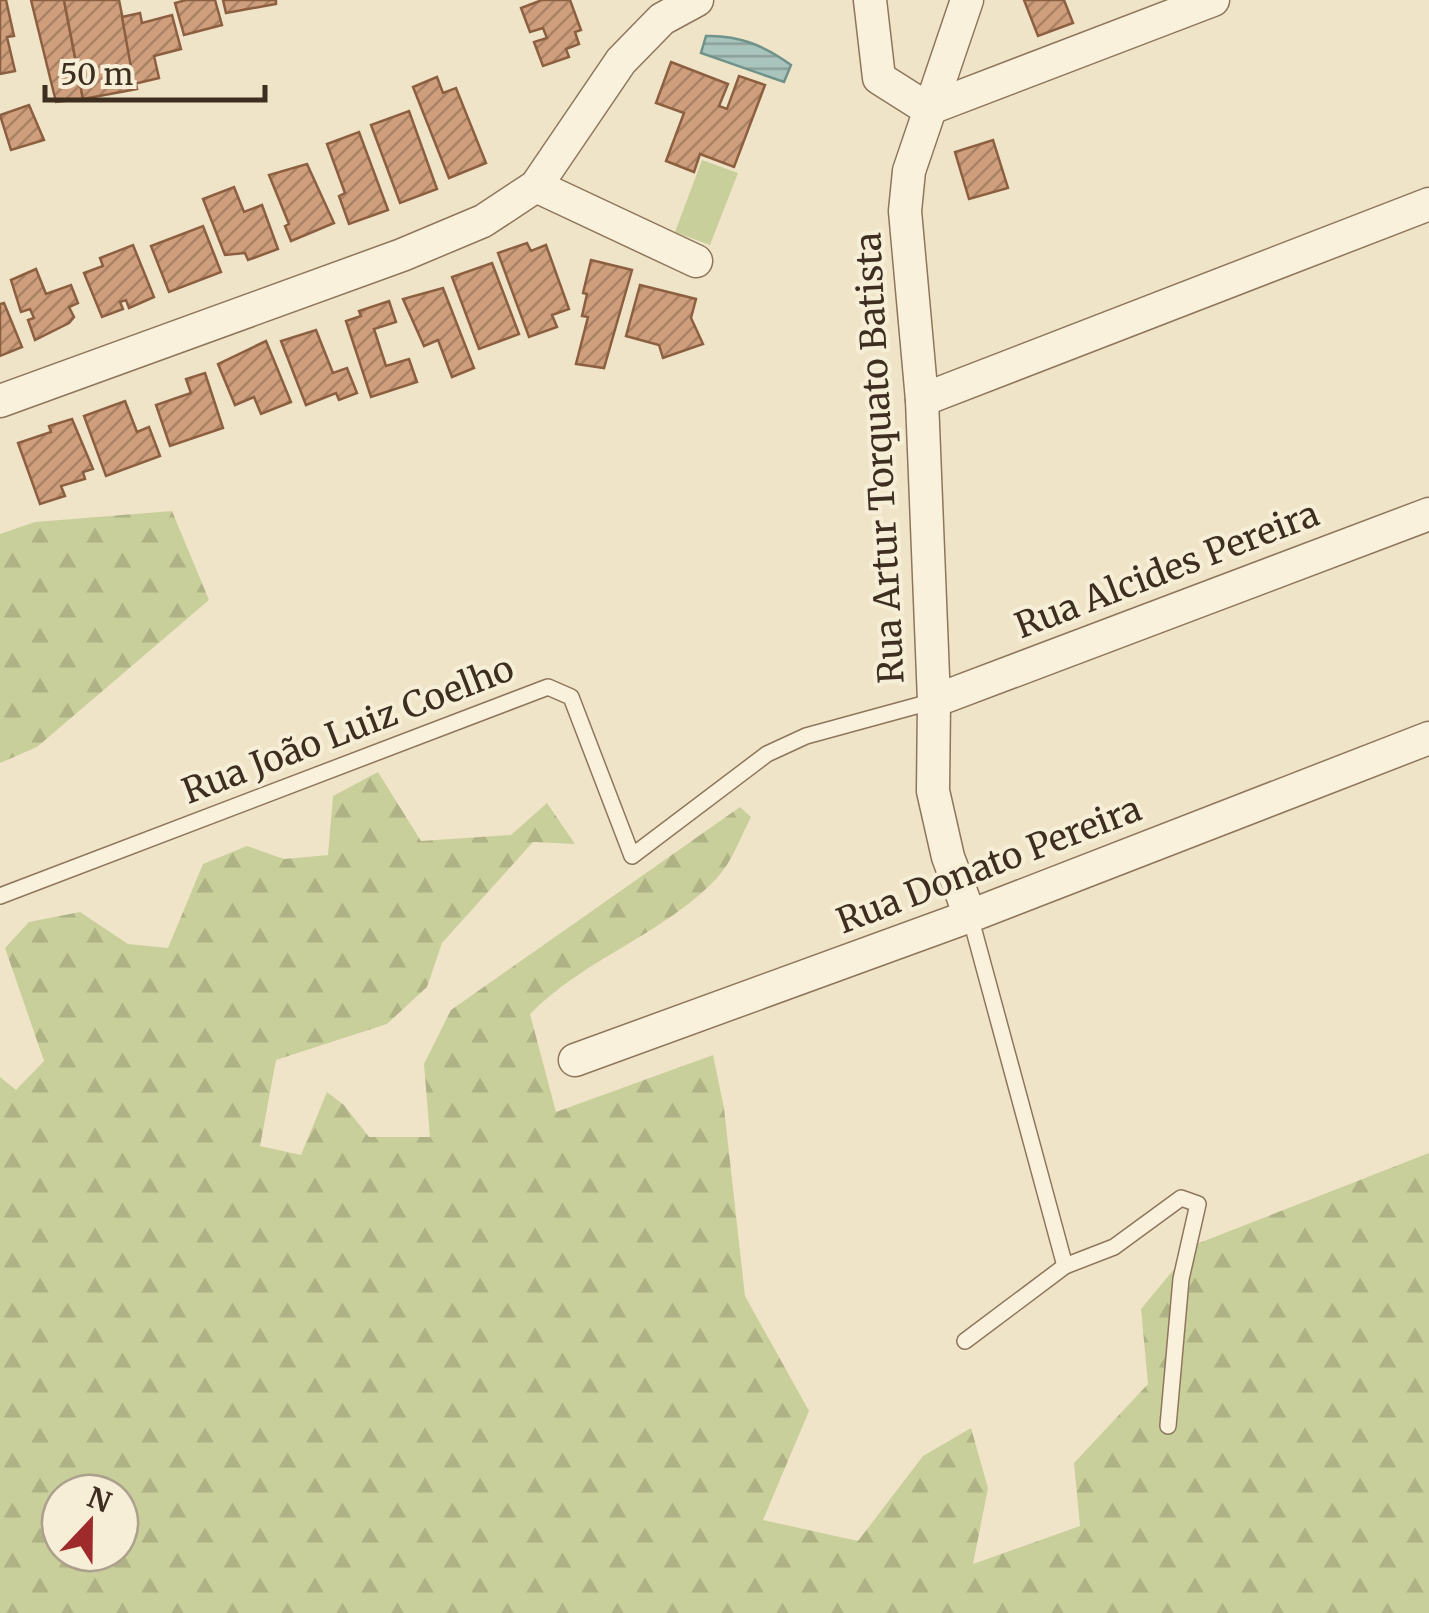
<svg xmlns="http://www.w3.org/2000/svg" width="1429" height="1613" viewBox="0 0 1429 1613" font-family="Merriweather,serif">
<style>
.green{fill:#c9cf9b}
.forest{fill:url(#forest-firs);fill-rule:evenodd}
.water{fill:url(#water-rules);stroke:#6f938a;stroke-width:2.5}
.building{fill:url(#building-hatch);stroke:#8d5f41;stroke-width:2.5}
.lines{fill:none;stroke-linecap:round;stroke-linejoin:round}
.service-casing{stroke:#8d765c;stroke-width:18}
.minor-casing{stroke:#8d765c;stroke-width:35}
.service{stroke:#faf1dc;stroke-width:15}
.minor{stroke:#faf1dc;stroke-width:32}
.labels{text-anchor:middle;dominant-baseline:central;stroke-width:8;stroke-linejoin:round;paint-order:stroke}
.street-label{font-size:35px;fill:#3d2e20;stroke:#f7eed8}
</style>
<defs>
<pattern id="forest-firs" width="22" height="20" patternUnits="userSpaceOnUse" patternTransform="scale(2.5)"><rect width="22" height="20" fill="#c9cf9b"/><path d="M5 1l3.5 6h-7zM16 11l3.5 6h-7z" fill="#aeb285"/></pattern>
<pattern id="water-rules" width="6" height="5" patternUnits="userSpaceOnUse" patternTransform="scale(2.5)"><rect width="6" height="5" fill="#a9c4bc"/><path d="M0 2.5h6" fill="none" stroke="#8ba098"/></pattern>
<pattern id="building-hatch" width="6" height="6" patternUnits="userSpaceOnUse" patternTransform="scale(2.5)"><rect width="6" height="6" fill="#cf9f7d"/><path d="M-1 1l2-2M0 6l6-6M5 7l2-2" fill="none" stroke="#a98266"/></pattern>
</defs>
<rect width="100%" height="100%" fill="#f0e4c8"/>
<path class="green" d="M 702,160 L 738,173 L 710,245 L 675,232 Z"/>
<g class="forest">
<path d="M 172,511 L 209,600 L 37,747 L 0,763 L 0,534 L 35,522 Z"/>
<path d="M 378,772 L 421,841 L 511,835 L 547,803 L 575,844 L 533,842 L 442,943 L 427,987 L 387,1024 L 276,1060 L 260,1146 L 301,1155 L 327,1092 L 344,1105 L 369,1137 L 430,1137 L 424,1064 L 451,1010 L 740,807 L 751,817 C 741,836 732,862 717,878 C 664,934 584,959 530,1014 L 556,1112 L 713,1055 L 724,1108 L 745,1296 L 809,1411 L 763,1520 L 858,1541 L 923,1456 L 971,1428 L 988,1488 L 973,1564 L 1080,1526 L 1074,1463 L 1148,1384 L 1141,1309 L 1194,1245 L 1429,1153 L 1429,1613 L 0,1613 L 0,1077 L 16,1090 L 44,1061 L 5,948 L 29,922 L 80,912 L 128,944 L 168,948 L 203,864 L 247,846 L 284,859 L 328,855 L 333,796 ZM 60,1493 L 120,1493 L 120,1553 L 60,1553 Z"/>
</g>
<path class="water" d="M 706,36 C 739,35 765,46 791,65 L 784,82 L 701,53 Z"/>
<g class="building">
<path d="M 0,0 L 6,0 L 14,36 L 7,37 L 15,71 L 0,74 Z"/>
<path d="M 31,0 L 64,0 L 83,99 L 56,102 Z"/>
<path d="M 64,0 L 119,0 L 137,89 L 83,99 Z"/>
<path d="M 186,0 L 215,0 L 222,25 L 184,35 L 175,3 Z"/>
<path d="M 223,0 L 276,0 L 276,4 L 226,13 Z"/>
<path d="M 542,0 L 570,0 L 581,30 L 575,32 L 579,44 L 566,49 L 569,57 L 543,66 L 534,42 L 547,38 L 543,28 L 530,32 L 521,8 Z"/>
<path d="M 1024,0 L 1064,0 L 1073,23 L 1038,36 Z"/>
<path d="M 140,13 L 142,23 L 172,15 L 181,49 L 154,56 L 159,78 L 134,84 L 122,17 Z"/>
<path d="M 671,62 L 728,84 L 719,106 L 727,109 L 739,76 L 765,85 L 734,167 L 700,154 L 694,172 L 666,161 L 684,113 L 656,103 Z"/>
<path d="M 437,77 L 443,93 L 456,88 L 486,163 L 449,178 L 413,87 Z"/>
<path d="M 29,105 L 44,140 L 11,150 L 0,115 Z"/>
<path d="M 409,111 L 437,189 L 400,203 L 371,125 Z"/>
<path d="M 359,132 L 388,210 L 349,224 L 339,196 L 345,193 L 327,144 Z"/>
<path d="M 993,140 L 1008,188 L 969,199 L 955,152 Z"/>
<path d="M 307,164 L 334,223 L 291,241 L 285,226 L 289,224 L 269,175 Z"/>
<path d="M 234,187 L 244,212 L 262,205 L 278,249 L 248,260 L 245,253 L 225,255 L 203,199 Z"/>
<path d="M 203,226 L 221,272 L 169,292 L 151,246 Z"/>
<path d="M 527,243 L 531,251 L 546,245 L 569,309 L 552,315 L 557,327 L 529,337 L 498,253 Z"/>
<path d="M 133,245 L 154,297 L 129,308 L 126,300 L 120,302 L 123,309 L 102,317 L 84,273 L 103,266 L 100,258 Z"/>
<path d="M 591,260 L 632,270 L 604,368 L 576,364 L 588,317 L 582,316 L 587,294 L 583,293 Z"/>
<path d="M 492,263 L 519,334 L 479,349 L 452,277 Z"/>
<path d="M 36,269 L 46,294 L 71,285 L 78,303 L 69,307 L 74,317 L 69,323 L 35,340 L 28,320 L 34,318 L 30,309 L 21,312 L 11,280 Z"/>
<path d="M 640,285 L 696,299 L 691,318 L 703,344 L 663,358 L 659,345 L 626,336 Z"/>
<path d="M 443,288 L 474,368 L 452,377 L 438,340 L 424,346 L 403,299 Z"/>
<path d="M 389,301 L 396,322 L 374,329 L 386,366 L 409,359 L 417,382 L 371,397 L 346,321 L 361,316 L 359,311 Z"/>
<path d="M 4,303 L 22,347 L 0,356 L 0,304 Z"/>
<path d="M 316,330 L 333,373 L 347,368 L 357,393 L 339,400 L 336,393 L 306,405 L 281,341 Z"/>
<path d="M 266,341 L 291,402 L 261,414 L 254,397 L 235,405 L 218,364 Z"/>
<path d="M 205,373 L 223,428 L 170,446 L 156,405 L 191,393 L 186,379 Z"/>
<path d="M 125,401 L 137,432 L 149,427 L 160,456 L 106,476 L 84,416 Z"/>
<path d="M 72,419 L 93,469 L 83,472 L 85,479 L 61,486 L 65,496 L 40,504 L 18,443 L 51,432 L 49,426 Z"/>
</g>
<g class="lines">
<g class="service-casing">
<g id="service">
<path d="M 0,896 L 548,687 L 571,697 L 632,856 L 767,754 L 806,736 L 934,701"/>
<path d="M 970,916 L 1065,1266"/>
<path d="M 965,1341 L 1065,1266 L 1114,1247 L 1181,1198 L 1198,1204 L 1181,1279 L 1168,1426"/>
</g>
</g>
<g class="minor-casing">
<g id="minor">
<path d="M 870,0 L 879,78 L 928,109 L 1213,0"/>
<path d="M 967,0 L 909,171 L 905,211 L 922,400 L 934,701 L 933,791 L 948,857 L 970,916"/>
<path d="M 536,186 L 696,261"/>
<path d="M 922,400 L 1429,204"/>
<path d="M 0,401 L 402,255 L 483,221 L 536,186 L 621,61 L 662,19 L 697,0"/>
<path d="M 934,701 L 1429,514"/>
<path d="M 575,1060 L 970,916 L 1429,738"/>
</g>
</g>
<use href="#service" class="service"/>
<use href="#minor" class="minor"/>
</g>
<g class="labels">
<g class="street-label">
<text transform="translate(880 458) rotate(-93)">Rua Artur Torquato Batista</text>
<text transform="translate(1167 570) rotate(-21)">Rua Alcides Pereira</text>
<text transform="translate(348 730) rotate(-21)">Rua João Luiz Coelho</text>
<text transform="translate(989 865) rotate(-21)">Rua Donato Pereira</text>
</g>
</g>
<g transform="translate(90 1523) rotate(22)"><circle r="48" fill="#f7eed8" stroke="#ada18e" stroke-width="2.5"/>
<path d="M0-8L18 38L0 25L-18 38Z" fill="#9e2a2b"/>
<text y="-15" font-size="28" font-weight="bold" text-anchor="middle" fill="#3d2e20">N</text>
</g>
<path d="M45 85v15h220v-15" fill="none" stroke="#3d2e20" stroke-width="5"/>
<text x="60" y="85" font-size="30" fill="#3d2e20" stroke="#f7eed8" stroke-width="8" paint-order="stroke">50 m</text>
</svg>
